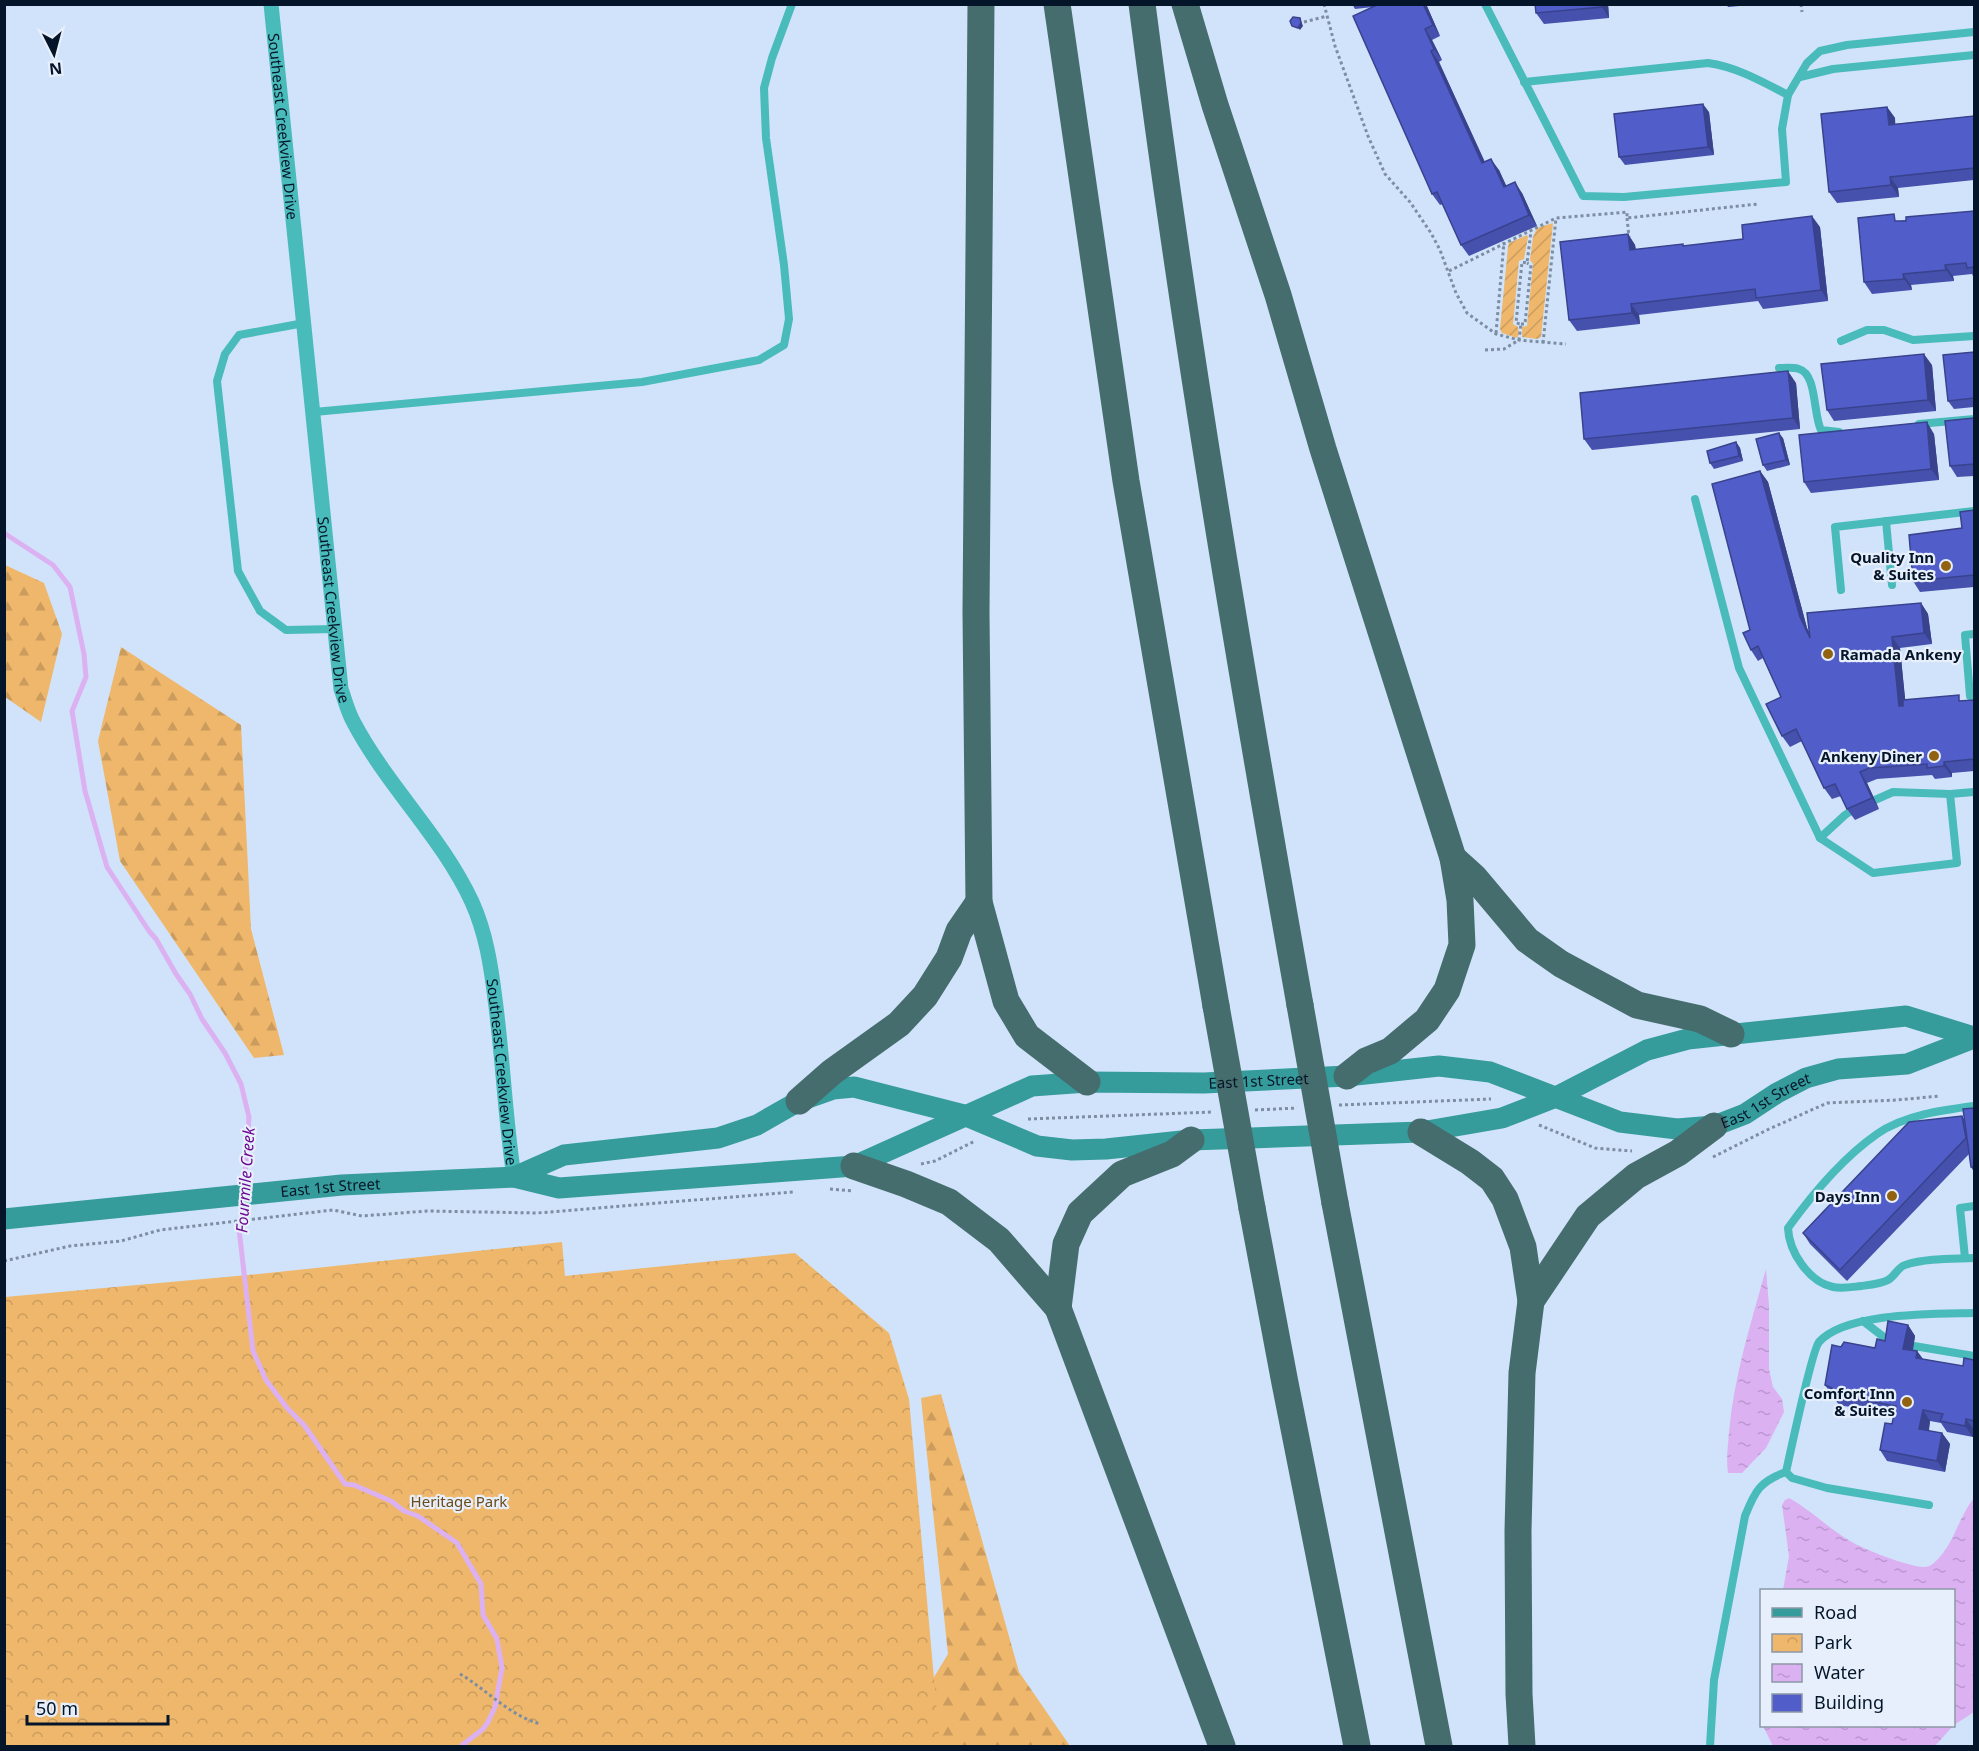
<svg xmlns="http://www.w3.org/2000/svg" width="1979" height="1751" viewBox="0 0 1979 1751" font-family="'Noto Sans',sans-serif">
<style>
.forest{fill:url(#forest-firs)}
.park{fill:url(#park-crowns)}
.garden{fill:url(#garden-furrows)}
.water{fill:url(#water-ripples)}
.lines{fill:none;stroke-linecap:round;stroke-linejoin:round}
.stream{stroke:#dcb1f2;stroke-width:5}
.path{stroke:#7d8ea3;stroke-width:3;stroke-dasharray:3 3;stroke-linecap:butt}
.service{stroke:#49bbba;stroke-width:8}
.minor{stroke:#49bbba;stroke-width:15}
.secondary{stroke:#359c9b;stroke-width:21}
.motorway{stroke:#456d6d;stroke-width:27}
.motorway-bridge{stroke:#456d6d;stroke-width:27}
.wall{fill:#4651ae}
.shaded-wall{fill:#39428d}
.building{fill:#515eca;stroke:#39428d;stroke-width:1.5}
.poi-dot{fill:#91620f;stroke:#e6effb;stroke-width:2}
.labels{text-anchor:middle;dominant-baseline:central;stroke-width:4.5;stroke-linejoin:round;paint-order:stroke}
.street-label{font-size:15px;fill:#051529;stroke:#e6effb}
.poi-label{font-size:15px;font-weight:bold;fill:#051529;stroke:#e6effb;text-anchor:end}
.park-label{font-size:15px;fill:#6c4b19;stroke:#e6effb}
.water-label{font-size:16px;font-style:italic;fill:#6e0891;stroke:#e6effb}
</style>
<defs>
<pattern id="forest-firs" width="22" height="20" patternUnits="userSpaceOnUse" patternTransform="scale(1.5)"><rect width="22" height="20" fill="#eeb76b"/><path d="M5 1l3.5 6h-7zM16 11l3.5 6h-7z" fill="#cb9c5d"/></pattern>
<pattern id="park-crowns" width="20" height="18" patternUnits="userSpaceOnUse" patternTransform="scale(1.5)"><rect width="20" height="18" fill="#eeb76b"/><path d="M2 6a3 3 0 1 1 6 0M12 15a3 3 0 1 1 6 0" fill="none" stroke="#cb9c5d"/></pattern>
<pattern id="garden-furrows" width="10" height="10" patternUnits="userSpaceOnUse" patternTransform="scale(1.5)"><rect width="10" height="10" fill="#eeb76b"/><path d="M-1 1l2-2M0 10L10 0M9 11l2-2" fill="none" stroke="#cb9c5d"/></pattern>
<pattern id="water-ripples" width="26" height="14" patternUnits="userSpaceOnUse" patternTransform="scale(1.5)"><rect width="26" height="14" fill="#dcb1f2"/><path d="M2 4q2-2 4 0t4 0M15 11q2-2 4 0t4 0" fill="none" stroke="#bb97d0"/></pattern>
</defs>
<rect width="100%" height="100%" fill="#d1e3fa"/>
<g class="forest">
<path d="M 5,565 L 44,583 L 62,634 L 41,722 L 5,697 Z"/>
<path d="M 121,647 L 241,725 L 251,929 L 284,1055 L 254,1058 L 120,861 L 98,741 Z"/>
<path d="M 941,1394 L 1019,1672 L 1070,1746 L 668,1746 L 905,1725 L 948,1654 L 921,1398 Z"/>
</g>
<path class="park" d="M 562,1242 L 565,1276 L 795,1253 L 889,1333 L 909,1399 L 940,1746 L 5,1746 L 5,1297 L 259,1274 Z"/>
<g class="garden">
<path d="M 1553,223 L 1541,337 L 1537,339 L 1522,337 L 1522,327 L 1527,326 L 1533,264 L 1530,260 L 1533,237 L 1537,228 Z"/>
<path d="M 1527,235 L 1528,237 L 1524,259 L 1519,261 L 1513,324 L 1518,327 L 1519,334 L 1517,338 L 1502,333 L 1500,329 L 1508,247 L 1509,243 Z"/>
</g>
<g class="water">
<path d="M 1766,1269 L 1769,1305 L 1769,1369 L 1773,1387 L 1782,1399 L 1784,1412 L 1766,1448 L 1742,1473 L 1728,1473 C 1726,1459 1728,1446 1729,1432 C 1734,1376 1751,1323 1766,1269 Z"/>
<path d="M 1789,1498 C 1811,1510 1828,1528 1850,1541 C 1863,1549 1909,1567 1924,1567 C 1929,1567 1933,1564 1936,1561 C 1954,1544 1959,1516 1974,1498 L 1974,1712 L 1954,1725 L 1954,1590 L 1783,1590 L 1789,1556 L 1782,1505 L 1785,1500 Z"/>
<path d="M 1763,1726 L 1953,1726 L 1935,1746 L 1773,1746 Z"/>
</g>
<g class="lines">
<g class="stream">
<path d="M 4,533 L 53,565 L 70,587 L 84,654 L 86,677 L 72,711 L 85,791 L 107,867 L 149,931 L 156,939 L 176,974 L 190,994 L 202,1019 L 225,1053 L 241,1084 L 249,1117 L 244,1189"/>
<path d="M 243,1201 L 239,1229 L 253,1351 L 266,1380 L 287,1408 L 304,1425 L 345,1484 L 354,1485 L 391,1501 L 404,1511 L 418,1516 L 457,1543 L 481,1584 L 483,1615 L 497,1639 L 502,1668 L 495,1707 L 488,1722 L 483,1729 L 461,1746"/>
</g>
<g class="path">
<path d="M 1324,4 L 1335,46 L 1368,136 L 1385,174 L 1410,202 L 1431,233 L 1440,250 L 1456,293 L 1467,313 L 1496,334 L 1519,340 L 1566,344"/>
<path d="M 1801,4 L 1802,12"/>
<path d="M 1304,22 L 1327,16"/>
<path d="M 1627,218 L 1629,237"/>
<path d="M 1449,271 L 1556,218 L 1627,212 L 1627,218 L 1758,204"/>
<path d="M 1521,324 L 1525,324 L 1531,265 L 1527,263"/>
<path d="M 1496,333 L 1504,242"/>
<path d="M 1543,343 L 1556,218"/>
<path d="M 1485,350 L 1504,349 L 1519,340 L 1521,324 L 1516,323 L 1522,262 L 1527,263 L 1531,231"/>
<path d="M 1339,1105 L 1491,1099"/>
<path d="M 1255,1110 L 1297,1108"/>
<path d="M 1028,1119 L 1213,1112"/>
<path d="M 1539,1125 L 1595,1148 L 1632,1151"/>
<path d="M 1713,1157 L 1767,1130 L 1827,1103 L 1897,1100 L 1940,1096"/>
<path d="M 921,1164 L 935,1161 L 975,1141"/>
<path d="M 830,1189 L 853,1191"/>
<path d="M 4,1261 L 70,1246 L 121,1241 L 160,1230 L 333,1210 L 362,1216 L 427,1211 L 537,1213 L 793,1192"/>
<path d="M 460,1674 C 486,1689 511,1717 541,1724"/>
</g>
<g class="service">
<path d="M 1485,4 L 1583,196 L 1624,197 L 1786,182 L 1782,129 L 1788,95 C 1763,82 1737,67 1708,63 L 1524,82"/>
<path d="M 1800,77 L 1833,69 L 1974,55"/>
<path d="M 1788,95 L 1807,63 L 1820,51 L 1847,45 L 1974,32"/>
<path d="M 304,323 L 239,335 L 225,354 L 217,381 L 238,571 L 260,611 L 286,630 L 335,629"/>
<path d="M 1841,341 L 1867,330 L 1884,330 L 1913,340 L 1974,336"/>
<path d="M 1779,368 C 1785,368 1793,367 1799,369 C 1817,374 1813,414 1821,430 L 1839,432"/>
<path d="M 314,412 L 642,382 L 759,360 L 784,345 L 789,319 L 784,265 L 766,138 L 764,88 L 772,58 L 792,4"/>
<path d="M 1919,424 L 1974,419"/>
<path d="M 1695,499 L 1739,668 L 1820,838 L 1873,873 L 1957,863 L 1950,794"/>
<path d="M 1886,521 L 1892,585"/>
<path d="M 1841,590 L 1835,527 L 1974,511"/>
<path d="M 1974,634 L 1965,635 L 1970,696 L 1974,695"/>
<path d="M 1875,800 L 1893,792 L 1950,794 L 1974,792"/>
<path d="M 1820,838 L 1845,815 L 1851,811"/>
<path d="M 1974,1106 C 1943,1110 1904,1115 1877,1134 C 1844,1157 1811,1196 1788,1228 C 1789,1252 1809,1282 1833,1287 C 1842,1289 1852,1287 1861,1286 C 1869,1285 1881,1284 1888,1280 C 1895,1276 1898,1267 1905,1265 C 1927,1258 1952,1259 1974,1258"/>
<path d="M 1965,1258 L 1960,1208 L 1974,1206"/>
<path d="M 1863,1321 L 1885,1338 L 1893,1341"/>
<path d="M 1914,1346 L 1974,1356"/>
<path d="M 1929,1505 L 1827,1488 L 1792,1478 L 1786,1472 C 1790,1454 1812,1350 1819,1342 C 1846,1312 1935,1314 1974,1313"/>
<path d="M 1710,1746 L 1714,1680 L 1745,1516 C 1755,1491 1760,1481 1786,1472"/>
</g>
<path class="minor" id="s1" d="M 271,4 L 341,689 C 345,700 348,713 354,723 C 388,787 442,837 472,902 C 486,933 491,966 495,999 C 503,1058 505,1118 514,1177"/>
<g class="secondary">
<path d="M 514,1177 L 564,1155 L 718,1138 L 757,1125 L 799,1101 L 833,1089 L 854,1087 L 964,1115 L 1037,1146 L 1072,1150 L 1106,1149 L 1191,1140 L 1421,1132 L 1502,1118 L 1556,1097 L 1647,1050 L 1688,1039 L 1906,1016 L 1974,1037"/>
<path id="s2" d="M 4,1219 L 342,1185 L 514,1177 L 559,1188 L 854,1166 L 1032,1086 L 1087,1082 L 1204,1083 L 1347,1076 L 1439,1066 L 1490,1072 L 1620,1122 L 1677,1129 L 1714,1126 L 1745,1114 L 1777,1093 L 1806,1078 L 1838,1069 L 1907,1064 L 1974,1038"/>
</g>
<g class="motorway">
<path d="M 981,4 L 976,612 L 979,902 L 1006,1001 L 1027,1036 L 1087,1082"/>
<path d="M 1057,4 L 1126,481 L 1216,1006"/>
<path d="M 1142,4 C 1185,340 1241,672 1300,1005"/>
<path d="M 1185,4 L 1215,105 L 1278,295 L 1323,449 L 1453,858 L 1460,900 L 1462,945 L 1447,990 L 1427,1020 L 1390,1051 L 1366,1061 L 1347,1076"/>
<path d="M 1453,858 L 1474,877 L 1527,940 L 1561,964 L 1637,1005 L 1700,1019 L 1731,1034"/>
<path d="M 799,1101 L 832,1072 L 899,1024 L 925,996 L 949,958 L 959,931 L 979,902"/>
<path d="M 1421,1132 L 1470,1162 L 1492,1179 L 1505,1199 L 1523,1247 L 1531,1301 L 1522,1373 L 1518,1531 L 1519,1694 L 1522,1746"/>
<path d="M 854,1166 L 906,1184 L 949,1202 L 999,1240 L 1058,1308 L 1222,1746"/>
<path d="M 1335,1203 L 1439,1746"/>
<path d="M 1252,1208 L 1285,1383 L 1357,1746"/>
<path d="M 1531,1301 L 1588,1216 L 1636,1176 L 1678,1153 L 1714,1126"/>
<path d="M 1058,1308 L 1066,1244 L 1080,1213 L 1122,1174 L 1172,1154 L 1191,1140"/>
</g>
<g class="motorway-bridge">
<path d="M 1300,1005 L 1335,1203"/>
<path d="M 1216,1006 L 1252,1208"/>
</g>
</g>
<g class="wall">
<path d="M 1352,4 L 1426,4 L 1440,36 L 1432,40 L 1442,60 L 1439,62 L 1485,162 L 1499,170 L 1506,186 L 1522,193 L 1537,226 L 1469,256 L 1461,245 L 1443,204 L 1440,205 L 1432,194 L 1373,7 L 1355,9 Z"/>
<path d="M 1608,4 L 1609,18 L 1544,24 L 1536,13 Z"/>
<path d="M 1726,4 L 1763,4 L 1728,7 Z"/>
<path d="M 1887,107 L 1895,118 L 1895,124 L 1974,116 L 1974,180 L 1898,188 L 1899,197 L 1837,203 L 1829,192 Z"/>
<path d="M 1709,112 L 1714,155 L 1625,165 L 1619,157 Z"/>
<path d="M 1974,211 L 1974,278 L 1972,274 L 1953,276 L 1954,281 L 1911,285 L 1912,290 L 1872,294 L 1864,282 L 1899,221 Z"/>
<path d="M 1820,227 L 1828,301 L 1763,309 L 1758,301 L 1639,315 L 1640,324 L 1577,331 L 1569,320 L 1628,234 L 1635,245 L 1636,250 L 1685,246 L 1743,239 Z"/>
<path d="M 1974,352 L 1974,407 L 1954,409 L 1948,401 Z"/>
<path d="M 1932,365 L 1936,411 L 1834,421 L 1827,410 Z"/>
<path d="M 1796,383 L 1800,429 L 1592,450 L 1584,439 Z"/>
<path d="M 1974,418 L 1974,476 L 1957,477 L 1950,466 Z"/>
<path d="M 1934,434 L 1939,480 L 1811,493 L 1804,482 Z"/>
<path d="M 1783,438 L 1790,465 L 1767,471 L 1763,465 Z"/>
<path d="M 1736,442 L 1740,448 L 1743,461 L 1714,469 L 1710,463 Z"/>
<path d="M 1760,471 L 1768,482 L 1807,628 L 1809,632 L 1921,603 L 1928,614 L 1932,644 L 1900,648 L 1905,700 L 1963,701 L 1974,700 L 1974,771 L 1952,773 L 1952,777 L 1935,779 L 1932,775 L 1877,779 L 1867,783 L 1879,809 L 1855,820 L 1847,809 L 1841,796 L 1832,799 L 1824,788 L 1802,741 L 1790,747 L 1782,736 L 1781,697 L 1763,658 L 1758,661 L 1751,650 L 1750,630 Z"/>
<path d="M 1974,510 L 1974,587 L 1920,592 L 1913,581 L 1962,528 Z"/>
<path d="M 1974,1108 L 1974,1172 L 1971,1167 L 1969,1154 L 1847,1281 L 1810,1244 L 1803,1233 L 1962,1116 L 1965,1120 Z"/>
<path d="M 1908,1325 L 1915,1336 L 1913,1350 L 1917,1351 L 1923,1359 L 1963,1366 L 1974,1360 L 1974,1430 L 1973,1437 L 1947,1432 L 1941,1423 L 1930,1421 L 1929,1431 L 1942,1433 L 1950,1444 L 1945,1472 L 1887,1461 L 1880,1450 L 1892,1424 L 1894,1415 L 1839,1405 L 1825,1385 L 1841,1347 L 1875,1348 Z"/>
</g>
<g class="shaded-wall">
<path d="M 1423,4 L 1426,4 L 1440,36 L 1433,25 Z"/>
<path d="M 1601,4 L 1608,4 L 1609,18 L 1602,7 Z"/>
<path d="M 1300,18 L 1303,26 L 1300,30 L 1298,28 Z"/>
<path d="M 1425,29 L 1432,40 L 1442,60 L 1434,49 Z"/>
<path d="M 1431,51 L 1439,62 L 1490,174 L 1482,163 Z"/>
<path d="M 1703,104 L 1709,112 L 1714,155 L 1708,147 Z"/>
<path d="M 1887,107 L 1895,118 L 1896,136 L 1889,125 Z"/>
<path d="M 1491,159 L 1499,170 L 1512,198 L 1504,187 Z"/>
<path d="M 1890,177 L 1898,188 L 1899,197 L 1891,185 Z"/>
<path d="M 1515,182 L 1522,193 L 1537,226 L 1529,215 Z"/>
<path d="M 1812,216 L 1820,227 L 1828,301 L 1821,290 Z"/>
<path d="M 1628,234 L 1635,245 L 1637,261 L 1630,250 Z"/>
<path d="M 1945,265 L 1953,276 L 1954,281 L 1946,270 Z"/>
<path d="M 1903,274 L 1911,285 L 1912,290 L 1904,279 Z"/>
<path d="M 1631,304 L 1639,315 L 1640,324 L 1632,313 Z"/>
<path d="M 1924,354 L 1932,365 L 1936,411 L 1928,400 Z"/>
<path d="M 1788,371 L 1796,383 L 1800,429 L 1793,418 Z"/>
<path d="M 1927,422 L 1934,434 L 1939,480 L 1931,469 Z"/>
<path d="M 1779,433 L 1783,438 L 1790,465 L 1786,460 Z"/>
<path d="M 1736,442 L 1740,448 L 1743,461 L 1739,456 Z"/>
<path d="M 1760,471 L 1768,482 L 1807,628 L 1818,649 L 1810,638 L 1800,617 Z"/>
<path d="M 1921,603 L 1928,614 L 1932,644 L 1924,633 Z"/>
<path d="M 1892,637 L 1900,648 L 1907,717 L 1899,706 Z"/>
<path d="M 1944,762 L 1952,773 L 1952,777 L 1944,766 Z"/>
<path d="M 1860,772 L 1867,783 L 1879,809 L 1872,798 Z"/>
<path d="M 1908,1325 L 1915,1336 L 1911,1360 L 1903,1349 Z"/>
<path d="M 1917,1351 L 1925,1362 L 1916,1358 Z"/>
<path d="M 1923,1410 L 1930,1421 L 1927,1440 L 1919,1429 Z"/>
<path d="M 1966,1419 L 1974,1430 L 1973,1437 L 1965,1426 Z"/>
<path d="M 1942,1433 L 1950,1444 L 1945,1472 L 1937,1461 Z"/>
</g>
<g class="building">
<path d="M 1379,4 L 1423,4 L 1433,25 L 1425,29 L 1434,49 L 1431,51 L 1482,163 L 1491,159 L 1504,187 L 1515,182 L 1529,215 L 1461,245 L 1437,192 L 1432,194 L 1353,16 Z"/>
<path d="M 1535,4 L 1601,4 L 1602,7 L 1536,13 Z"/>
<path d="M 1293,17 L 1300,18 L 1301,23 L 1298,28 L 1292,26 L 1290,21 Z"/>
<path d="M 1703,104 L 1708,147 L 1619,157 L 1614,114 Z"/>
<path d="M 1887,107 L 1889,125 L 1974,116 L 1974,168 L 1890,177 L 1891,185 L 1829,192 L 1821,114 Z"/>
<path d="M 1974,211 L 1974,267 L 1967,268 L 1966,263 L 1945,265 L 1946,270 L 1903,274 L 1904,279 L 1864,282 L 1858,218 L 1894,214 L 1895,221 L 1906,221 L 1906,217 Z"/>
<path d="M 1812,216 L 1821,290 L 1756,298 L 1755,289 L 1631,304 L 1632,313 L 1569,320 L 1560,242 L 1628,234 L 1630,250 L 1683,244 L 1683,246 L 1743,239 L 1742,225 Z"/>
<path d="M 1974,352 L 1974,398 L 1948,401 L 1943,355 Z"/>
<path d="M 1924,354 L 1928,400 L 1827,410 L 1821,364 Z"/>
<path d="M 1788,371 L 1793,418 L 1584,439 L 1580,393 Z"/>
<path d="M 1974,418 L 1974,464 L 1950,466 L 1945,421 Z"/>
<path d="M 1927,422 L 1931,469 L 1804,482 L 1799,435 Z"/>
<path d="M 1779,433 L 1786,460 L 1763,465 L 1756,439 Z"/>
<path d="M 1736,442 L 1739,456 L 1710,463 L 1707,451 Z"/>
<path d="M 1760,471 L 1800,617 L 1810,638 L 1807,613 L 1921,603 L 1924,633 L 1892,637 L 1899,706 L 1903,706 L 1903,700 L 1959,695 L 1959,701 L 1974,700 L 1974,759 L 1944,762 L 1944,766 L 1927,768 L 1927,764 L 1869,768 L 1860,772 L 1872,798 L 1847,809 L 1835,784 L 1824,788 L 1796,729 L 1782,736 L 1766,704 L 1781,697 L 1758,646 L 1751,650 L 1743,633 L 1750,630 L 1712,484 Z"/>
<path d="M 1974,510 L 1974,575 L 1913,581 L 1909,535 L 1962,528 L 1960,512 Z"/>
<path d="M 1974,1108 L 1974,1167 L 1971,1167 L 1963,1109 Z"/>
<path d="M 1962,1116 L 1966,1138 L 1840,1270 L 1803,1233 L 1909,1122 Z"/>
<path d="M 1888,1321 L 1908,1325 L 1903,1349 L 1917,1351 L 1916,1358 L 1963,1366 L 1964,1358 L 1974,1360 L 1974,1421 L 1966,1419 L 1965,1426 L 1940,1421 L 1943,1414 L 1923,1410 L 1919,1429 L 1942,1433 L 1937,1461 L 1880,1450 L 1885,1423 L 1892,1424 L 1896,1406 L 1831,1394 L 1832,1388 L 1825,1385 L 1832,1345 L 1841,1347 L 1844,1342 L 1875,1348 L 1877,1339 L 1885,1341 Z"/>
</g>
<g class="poi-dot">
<circle cx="1946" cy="566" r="6"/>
<circle cx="1828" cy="654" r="6"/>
<circle cx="1934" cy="756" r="6"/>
<circle cx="1892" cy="1196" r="6"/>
<circle cx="1907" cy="1402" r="6"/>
</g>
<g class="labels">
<g class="street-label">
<text stroke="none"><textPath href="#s1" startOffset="123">Southeast Creekview Drive</textPath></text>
<text stroke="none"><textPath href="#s1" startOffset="609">Southeast Creekview Drive</textPath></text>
<text stroke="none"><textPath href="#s1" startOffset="1113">Southeast Creekview Drive</textPath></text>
<text stroke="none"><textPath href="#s2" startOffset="1276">East 1st Street</textPath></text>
<text stroke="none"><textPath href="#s2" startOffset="1800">East 1st Street</textPath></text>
<text stroke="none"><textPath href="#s2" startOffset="328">East 1st Street</textPath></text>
</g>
<g class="poi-label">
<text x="1934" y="557">Quality Inn<tspan x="1934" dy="17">&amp; Suites</tspan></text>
<text x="1840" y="654" text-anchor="start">Ramada Ankeny</text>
<text x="1922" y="756">Ankeny Diner</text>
<text x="1880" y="1196">Days Inn</text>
<text x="1895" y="1393">Comfort Inn<tspan x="1895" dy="17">&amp; Suites</tspan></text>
</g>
<g class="park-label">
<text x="459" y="1501">Heritage Park</text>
</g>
<g class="water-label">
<text transform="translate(245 1180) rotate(-86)">Fourmile Creek</text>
</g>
</g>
<rect width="1979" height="1751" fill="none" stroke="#051529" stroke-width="12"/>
<rect x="1760" y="1589" width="195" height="138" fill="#e6effb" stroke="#8c98a7" stroke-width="1.5"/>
<rect x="1772" y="1608" width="30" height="9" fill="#359c9b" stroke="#8c98a7" stroke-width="1.5"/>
<text x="1814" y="1619" font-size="18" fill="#051529">Road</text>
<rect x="1772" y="1634" width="30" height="18" fill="url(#park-crowns)" stroke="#8c98a7" stroke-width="1.5"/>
<text x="1814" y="1649" font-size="18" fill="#051529">Park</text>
<rect x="1772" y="1664" width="30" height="18" fill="url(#water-ripples)" stroke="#8c98a7" stroke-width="1.5"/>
<text x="1814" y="1679" font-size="18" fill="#051529">Water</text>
<rect x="1772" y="1694" width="30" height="18" fill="#515eca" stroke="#8c98a7" stroke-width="1.5"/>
<text x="1814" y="1709" font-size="18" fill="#051529">Building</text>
<g transform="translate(54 54) rotate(174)" stroke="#e6effb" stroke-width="4.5" paint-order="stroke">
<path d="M0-4.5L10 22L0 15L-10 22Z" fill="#051529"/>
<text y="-9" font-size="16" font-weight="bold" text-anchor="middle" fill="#051529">N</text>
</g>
<path d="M27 1715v9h141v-9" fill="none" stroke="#051529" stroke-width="3"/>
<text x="36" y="1715" font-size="18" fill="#051529" stroke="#e6effb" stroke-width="4.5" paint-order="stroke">50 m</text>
</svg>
